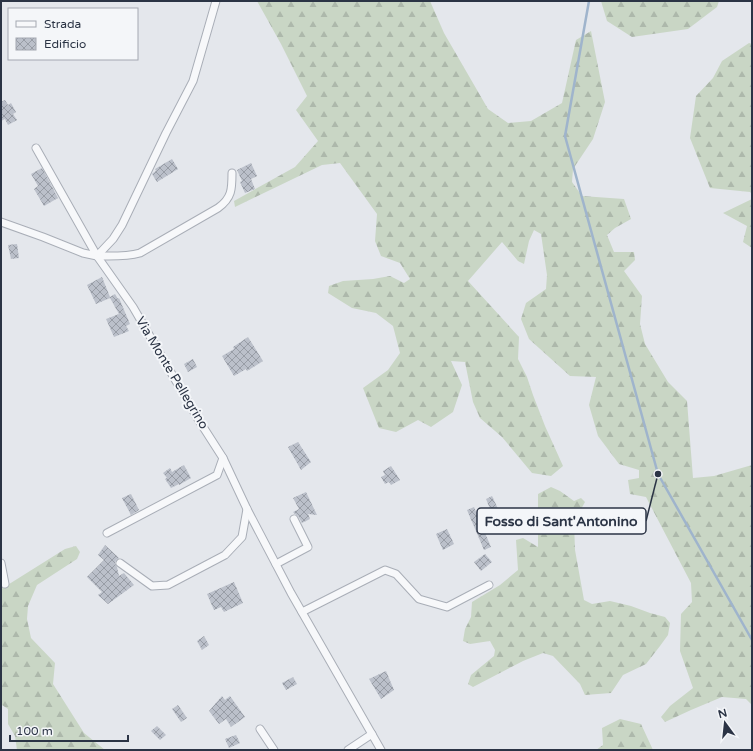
<svg xmlns="http://www.w3.org/2000/svg" width="753" height="751" viewBox="0 0 753 751" font-family="'Varela Round',sans-serif">
<style>
.forest{fill:url(#forest-firs)}
.lines{fill:none;stroke-linecap:round;stroke-linejoin:round}
.stream{stroke:#9fb4cc;stroke-width:2.5}
.building{fill:url(#building-cross-hatch)}
.minor-casing{stroke:#a9aeb7;stroke-width:9}
.minor{stroke:#f7f8fa;stroke-width:7}
.labels{text-anchor:middle;dominant-baseline:central;stroke-width:4;stroke-linejoin:round;paint-order:stroke}
.street-label{font-size:13px;fill:#2b3445;stroke:#f4f6f9}
.leader{fill:none;stroke:#2b3445;stroke-width:1.5}
.callout-dot{fill:#2b3445;stroke:#f4f6f9;stroke-width:1.5}
.callout{fill:#f4f6f9;stroke:#2b3445;stroke-width:1.5}
.callout-label{font-size:14px;text-anchor:middle;font-weight:bold;fill:#2b3445}
</style>
<defs>
<pattern id="forest-firs" width="22" height="20" patternUnits="userSpaceOnUse"><rect width="22" height="20" fill="#c9d6c5"/><path d="M5 1l3.5 6h-7zM16 11l3.5 6h-7z" fill="#adb8ab"/></pattern>
<pattern id="building-cross-hatch" width="8" height="8" patternUnits="userSpaceOnUse"><rect width="8" height="8" fill="#bbc0ca"/><path d="M0 0l8 8M0 8l8-8" fill="none" stroke="#989da6"/></pattern>
</defs>
<rect width="100%" height="100%" fill="#e4e7ec"/>
<g class="forest">
<path d="M 257,1 L 430,1 L 444,33 L 488,109 L 508,123 L 531,121 L 562,103 L 576,40 L 591,31 L 605,102 L 593,139 L 573,169 L 572,182 L 582,196 L 624,199 L 631,219 L 615,228 L 607,235 L 614,252 L 634,252 L 635,260 L 624,271 L 642,296 L 640,324 L 645,344 L 668,382 L 687,401 L 693,478 L 714,476 L 752,465 L 752,705 L 746,699 L 722,697 L 691,710 L 665,722 L 661,717 L 670,706 L 693,688 L 680,651 L 681,614 L 692,602 L 691,583 L 646,497 L 630,494 L 628,480 L 639,478 L 639,470 L 619,464 L 598,436 L 589,405 L 596,377 L 570,376 L 529,339 L 521,319 L 526,303 L 546,289 L 547,275 L 541,234 L 534,230 L 529,241 L 524,264 L 518,261 L 502,242 L 468,281 L 519,337 L 518,359 L 527,377 L 533,395 L 545,426 L 563,466 L 551,476 L 532,473 L 502,437 L 480,418 L 473,402 L 465,362 L 451,361 L 462,385 L 453,412 L 431,427 L 418,420 L 396,432 L 379,428 L 363,388 L 388,370 L 400,353 L 393,326 L 376,313 L 352,308 L 328,293 L 329,286 L 343,281 L 373,279 L 390,276 L 404,283 L 410,279 L 400,263 L 381,256 L 375,241 L 377,214 L 340,163 L 322,165 L 235,207 L 234,201 L 295,167 L 318,141 L 296,110 L 307,96 L 281,44 Z"/>
<path d="M 601,1 L 719,1 L 717,7 L 688,29 L 632,37 L 607,21 Z"/>
<path d="M 749,43 L 752,44 L 752,194 L 750,192 L 710,188 L 690,138 L 696,96 L 713,78 L 722,61 Z"/>
<path d="M 752,199 L 752,248 L 743,242 L 747,226 L 723,213 Z"/>
<path d="M 551,487 L 560,491 L 574,501 L 581,498 L 585,502 L 574,522 L 575,550 L 584,600 L 592,604 L 610,601 L 631,606 L 650,613 L 665,617 L 670,623 L 668,635 L 660,646 L 646,664 L 623,675 L 611,693 L 585,695 L 580,684 L 553,656 L 543,653 L 523,661 L 473,687 L 468,684 L 471,675 L 494,656 L 495,650 L 490,641 L 470,644 L 463,641 L 465,629 L 471,617 L 472,602 L 500,585 L 518,570 L 516,540 L 523,538 L 538,547 L 538,494 Z"/>
<path d="M 76,546 L 80,552 L 77,559 L 37,585 L 28,606 L 27,619 L 31,638 L 55,663 L 53,684 L 84,733 L 105,750 L 17,750 L 15,736 L 8,724 L 8,709 L 2,705 L 1,705 L 1,588 L 6,586 L 65,549 Z"/>
<path d="M 620,719 L 641,724 L 653,750 L 596,750 L 603,745 L 602,728 Z"/>
</g>
<g class="lines">
<path class="stream" d="M 589,1 L 565,136 L 658,474 L 752,640"/>
</g>
<g class="building">
<path d="M 5,100 L 8,105 L 11,103 L 16,112 L 13,114 L 17,120 L 8,125 L 5,119 L 1,121 L 1,102 Z"/>
<path d="M 172,159 L 178,169 L 157,182 L 152,174 L 153,173 L 156,171 L 155,169 Z"/>
<path d="M 251,163 L 257,176 L 251,179 L 255,189 L 245,193 L 240,182 L 242,181 L 237,170 Z"/>
<path d="M 42,168 L 58,198 L 44,206 L 34,189 L 38,186 L 31,174 Z"/>
<path d="M 17,244 L 19,258 L 11,259 L 8,245 Z"/>
<path d="M 102,277 L 110,297 L 115,294 L 118,299 L 119,298 L 130,324 L 126,326 L 129,331 L 114,337 L 106,319 L 119,314 L 110,298 L 96,304 L 87,285 Z"/>
<path d="M 248,337 L 263,361 L 247,371 L 246,369 L 234,376 L 222,356 L 234,349 L 233,347 Z"/>
<path d="M 193,359 L 197,367 L 188,372 L 184,364 Z"/>
<path d="M 298,442 L 311,462 L 301,470 L 288,447 Z"/>
<path d="M 184,465 L 191,478 L 179,485 L 179,484 L 171,488 L 165,479 L 167,478 L 163,473 L 170,468 L 172,472 Z"/>
<path d="M 391,466 L 400,480 L 391,485 L 389,482 L 385,484 L 381,477 L 385,475 L 383,471 Z"/>
<path d="M 306,492 L 317,515 L 308,514 L 310,519 L 302,523 L 298,516 L 295,514 L 293,512 L 299,509 L 293,498 Z"/>
<path d="M 131,494 L 139,510 L 131,515 L 122,498 Z"/>
<path d="M 492,496 L 500,513 L 493,516 L 486,499 Z"/>
<path d="M 474,507 L 491,547 L 484,550 L 467,510 Z"/>
<path d="M 447,529 L 454,544 L 443,550 L 436,534 Z"/>
<path d="M 105,545 L 119,558 L 116,560 L 115,563 L 117,567 L 119,576 L 124,573 L 134,585 L 108,604 L 98,595 L 102,592 L 87,577 L 104,560 L 98,555 Z"/>
<path d="M 485,554 L 492,562 L 481,571 L 474,562 Z"/>
<path d="M 234,582 L 243,603 L 224,612 L 221,607 L 214,610 L 207,594 Z"/>
<path d="M 204,636 L 209,645 L 202,650 L 197,641 Z"/>
<path d="M 386,671 L 394,690 L 381,699 L 369,679 Z"/>
<path d="M 293,677 L 297,684 L 286,690 L 282,683 Z"/>
<path d="M 222,696 L 225,700 L 230,696 L 245,717 L 231,727 L 226,719 L 219,724 L 209,711 Z"/>
<path d="M 178,705 L 187,718 L 181,722 L 172,709 Z"/>
<path d="M 157,726 L 166,735 L 160,740 L 151,731 Z"/>
<path d="M 236,735 L 240,743 L 229,748 L 225,739 Z"/>
</g>
<g class="lines">
<g class="minor-casing">
<g id="minor">
<path d="M 36,148 L 97,256"/>
<path d="M 1,222 L 43,237 L 83,253 L 97,256 L 133,307 L 198,419 L 223,458 L 217,475 L 107,533"/>
<path d="M 97,256 L 113,239 L 122,225 L 166,133 L 193,81 L 216,1"/>
<path d="M 97,256 C 112,256 126,257 140,253 L 218,208 C 232,198 232,189 232,173"/>
<path d="M 223,458 L 247,509 L 291,593 L 381,750"/>
<path d="M 1,563 L 5,584"/>
<path d="M 120,563 L 152,586 L 168,585 L 225,555 L 242,537 L 247,509"/>
<path d="M 276,564 L 308,547 L 294,519"/>
<path d="M 302,612 L 385,570 L 396,574 L 419,599 L 447,607 L 489,585"/>
<path d="M 260,729 L 274,750"/>
<path d="M 348,750 L 372,734"/>
</g>
</g>
<use href="#minor" class="minor"/>
</g>
<g class="labels">
<g class="street-label">
<text transform="translate(172 373) rotate(59)">Via Monte Pellegrino</text>
</g>
</g>
<path class="leader" d="M658 474L646 521"/>
<circle class="callout-dot" cx="658" cy="474" r="4"/>
<rect class="callout" x="477" y="508" width="169" height="26" rx="4"/>
<g class="callout-label">
<text x="561" y="526">Fosso di Sant'Antonino</text>
</g>
<rect width="753" height="751" fill="none" stroke="#2b3445" stroke-width="4"/>
<rect x="8" y="8" width="130" height="52" fill="#f4f6f9" stroke="#a4a8b1"/>
<rect x="16" y="21" width="20" height="6" fill="#f7f8fa" stroke="#a4a8b1"/>
<text x="44" y="28" font-size="12" fill="#2b3445">Strada</text>
<rect x="16" y="38" width="20" height="12" fill="url(#building-cross-hatch)" stroke="#a4a8b1"/>
<text x="44" y="48" font-size="12" fill="#2b3445">Edificio</text>
<g transform="translate(725 723) rotate(345)" stroke="#f4f6f9" stroke-width="3" paint-order="stroke">
<path d="M0-3L7 15L0 10L-7 15Z" fill="#2b3445"/>
<text y="-6" font-size="11" font-weight="bold" text-anchor="middle" fill="#2b3445">N</text>
</g>
<path d="M10 735v6h118v-6" fill="none" stroke="#2b3445" stroke-width="2"/>
<text x="16" y="735" font-size="12" fill="#2b3445" stroke="#f4f6f9" stroke-width="3" paint-order="stroke">100 m</text>
</svg>
